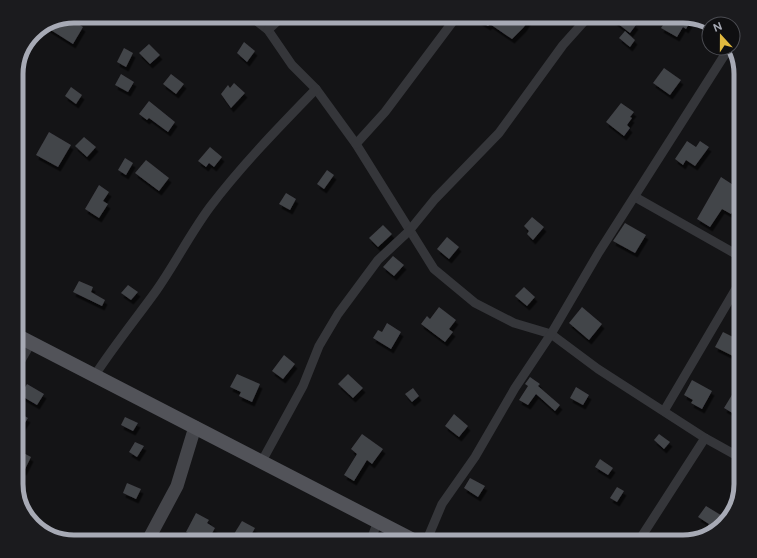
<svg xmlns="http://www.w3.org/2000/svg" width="757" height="558" viewBox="0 0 757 558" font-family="Figtree,sans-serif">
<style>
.building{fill:#434449;filter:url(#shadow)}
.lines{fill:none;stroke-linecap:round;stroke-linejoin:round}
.street{stroke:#35363a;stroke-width:9}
.secondary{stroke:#44454a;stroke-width:13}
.primary{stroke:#525359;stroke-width:14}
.rim{fill:none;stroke:#a7aab5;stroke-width:5}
</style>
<defs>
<filter id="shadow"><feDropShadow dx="2.5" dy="4.5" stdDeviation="0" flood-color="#0009"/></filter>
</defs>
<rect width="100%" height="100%" fill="#141416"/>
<g class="building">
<path d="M 472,16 L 531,16 L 524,27 L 512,39 L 490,24 L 488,26 Z"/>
<path d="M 608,16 L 625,16 L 636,25 L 630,33 Z"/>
<path d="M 669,16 L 683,16 L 692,19 L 686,29 L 683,27 L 677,37 L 661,28 Z"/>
<path d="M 69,18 L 83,27 L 73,44 L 46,27 Z"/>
<path d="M 625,31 L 635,40 L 630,47 L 619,38 Z"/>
<path d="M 244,42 L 255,51 L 247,62 L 237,53 Z"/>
<path d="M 149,44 L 160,55 L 150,64 L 139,53 Z"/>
<path d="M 124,48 L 133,53 L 126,67 L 117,62 Z"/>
<path d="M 664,68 L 681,80 L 670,95 L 653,83 Z"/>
<path d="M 121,74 L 134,82 L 128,92 L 115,85 Z"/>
<path d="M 171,74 L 184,84 L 176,94 L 163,84 Z"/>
<path d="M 234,83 L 245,93 L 231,108 L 221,94 L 228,85 L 230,88 Z"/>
<path d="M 71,87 L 82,95 L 76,104 L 65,96 Z"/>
<path d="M 149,101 L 175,122 L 168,132 L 149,118 L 147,120 L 139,114 Z"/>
<path d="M 621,103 L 634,112 L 630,117 L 632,118 L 627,125 L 630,128 L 624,136 L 606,122 Z"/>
<path d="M 49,132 L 71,145 L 58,167 L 36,155 Z"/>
<path d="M 84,137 L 96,147 L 87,157 L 75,146 Z"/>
<path d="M 687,141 L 696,147 L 700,141 L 709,147 L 695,166 L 686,160 L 683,165 L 675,159 Z"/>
<path d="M 210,147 L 222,157 L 214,167 L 209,163 L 206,167 L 198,161 Z"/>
<path d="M 125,158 L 133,163 L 126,175 L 118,170 Z"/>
<path d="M 146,160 L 169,178 L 159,191 L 135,173 Z"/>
<path d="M 327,170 L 334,175 L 324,189 L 317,184 Z"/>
<path d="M 721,177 L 741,190 L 741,198 L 731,214 L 722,209 L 710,227 L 697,219 Z"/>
<path d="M 99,185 L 109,192 L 103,201 L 108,204 L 99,218 L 85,209 Z"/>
<path d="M 286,193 L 296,199 L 290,210 L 279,204 Z"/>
<path d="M 532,217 L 544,227 L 533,240 L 527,234 L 529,231 L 524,226 Z"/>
<path d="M 625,223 L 646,235 L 635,253 L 613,241 Z"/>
<path d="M 383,225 L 392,234 L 378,247 L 369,238 Z"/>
<path d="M 447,237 L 459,247 L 449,259 L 437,249 Z"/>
<path d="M 393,256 L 404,265 L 394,276 L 383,267 Z"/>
<path d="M 79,281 L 93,287 L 91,292 L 105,300 L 102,306 L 73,292 Z"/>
<path d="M 128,285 L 138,292 L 131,300 L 121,293 Z"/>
<path d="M 524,287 L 535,297 L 527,306 L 515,296 Z"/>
<path d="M 439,307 L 456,320 L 449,329 L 453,332 L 445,342 L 421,324 L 427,316 L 430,319 Z"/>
<path d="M 582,307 L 602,324 L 589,340 L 569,323 Z"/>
<path d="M 387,323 L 401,332 L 391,349 L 373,338 L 378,330 L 382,332 Z"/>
<path d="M 723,332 L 741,341 L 741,360 L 715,347 Z"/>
<path d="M 284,355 L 295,364 L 283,379 L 272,371 Z"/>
<path d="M 237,374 L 260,384 L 252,402 L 239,396 L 241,392 L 230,387 Z"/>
<path d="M 348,374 L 363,388 L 353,398 L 338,384 Z"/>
<path d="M 530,377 L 540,384 L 538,386 L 560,405 L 555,411 L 536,394 L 528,405 L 519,400 L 528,386 L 525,384 Z"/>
<path d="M 692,380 L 712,391 L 702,409 L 691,403 L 693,400 L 684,395 Z"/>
<path d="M 741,380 L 741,418 L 724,408 Z"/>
<path d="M 27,384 L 44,394 L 37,405 L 20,395 Z"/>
<path d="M 576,387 L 589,395 L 583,405 L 570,398 Z"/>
<path d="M 413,388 L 419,396 L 412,402 L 405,394 Z"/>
<path d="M 16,411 L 28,418 L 16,436 Z"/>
<path d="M 454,414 L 468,426 L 459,437 L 445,426 Z"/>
<path d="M 125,417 L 138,423 L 133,431 L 121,425 Z"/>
<path d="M 362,434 L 383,449 L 372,464 L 367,460 L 354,481 L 344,475 L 357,454 L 351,449 Z"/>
<path d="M 659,434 L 670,442 L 664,449 L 654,440 Z"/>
<path d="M 135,442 L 144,446 L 137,457 L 129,452 Z"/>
<path d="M 16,449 L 31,457 L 24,471 L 16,467 Z"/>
<path d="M 600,459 L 613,468 L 608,475 L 595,467 Z"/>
<path d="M 470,478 L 485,486 L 478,497 L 464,488 Z"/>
<path d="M 127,483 L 141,489 L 136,499 L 123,493 Z"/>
<path d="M 617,487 L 624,491 L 617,502 L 610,498 Z"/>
<path d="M 706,506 L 724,517 L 716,530 L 708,536 L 701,538 L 709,524 L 698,517 Z"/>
<path d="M 196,513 L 209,520 L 207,523 L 215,528 L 207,542 L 186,532 Z"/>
<path d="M 242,521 L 255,528 L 247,542 L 234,534 Z"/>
</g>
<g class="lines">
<g class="street">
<path d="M 250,16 L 268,30 L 292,65 L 316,89 L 356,144 L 434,269 L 475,303 L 514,323 L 551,334 L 598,369 L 705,438 L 741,458"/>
<path d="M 268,30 L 283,16"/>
<path d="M 727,51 L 737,58"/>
<path d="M 356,144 L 385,112 L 457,16"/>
<path d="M 635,197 L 741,257"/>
<path d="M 16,369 L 31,343"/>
<path d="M 95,375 C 114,346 135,320 156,291 C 175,264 190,234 210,207 C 242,165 279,127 316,89"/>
<path d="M 664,411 L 741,280"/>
<path d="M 262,461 L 303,386 L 319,346 L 338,314 L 378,260 L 409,231 L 435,199 L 499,133 L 563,45 L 589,16"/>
<path d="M 370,542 L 378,521"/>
<path d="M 426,542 L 442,504 L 475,457 L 515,388 L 551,334 L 599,252 L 729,48"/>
<path d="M 638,542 L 705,438"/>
</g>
<path class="secondary" d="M 147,542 L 177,486 L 195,427"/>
<path class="primary" d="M 16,335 L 417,542"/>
</g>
<path d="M0 0H757V558H0ZM74 23H683A51 51 0 0 1 734 74V484A51 51 0 0 1 683 535H74A51 51 0 0 1 23 484V74A51 51 0 0 1 74 23Z" fill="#1b1b1e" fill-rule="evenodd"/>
<path class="rim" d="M74 23H683A51 51 0 0 1 734 74V484A51 51 0 0 1 683 535H74A51 51 0 0 1 23 484V74A51 51 0 0 1 74 23Z"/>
<g transform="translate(721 36) rotate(339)"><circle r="19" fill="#0f0f11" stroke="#4c4d53"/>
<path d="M0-3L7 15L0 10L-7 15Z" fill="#e2ba3f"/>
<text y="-6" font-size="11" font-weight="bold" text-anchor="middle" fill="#a7aab5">N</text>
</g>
</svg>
